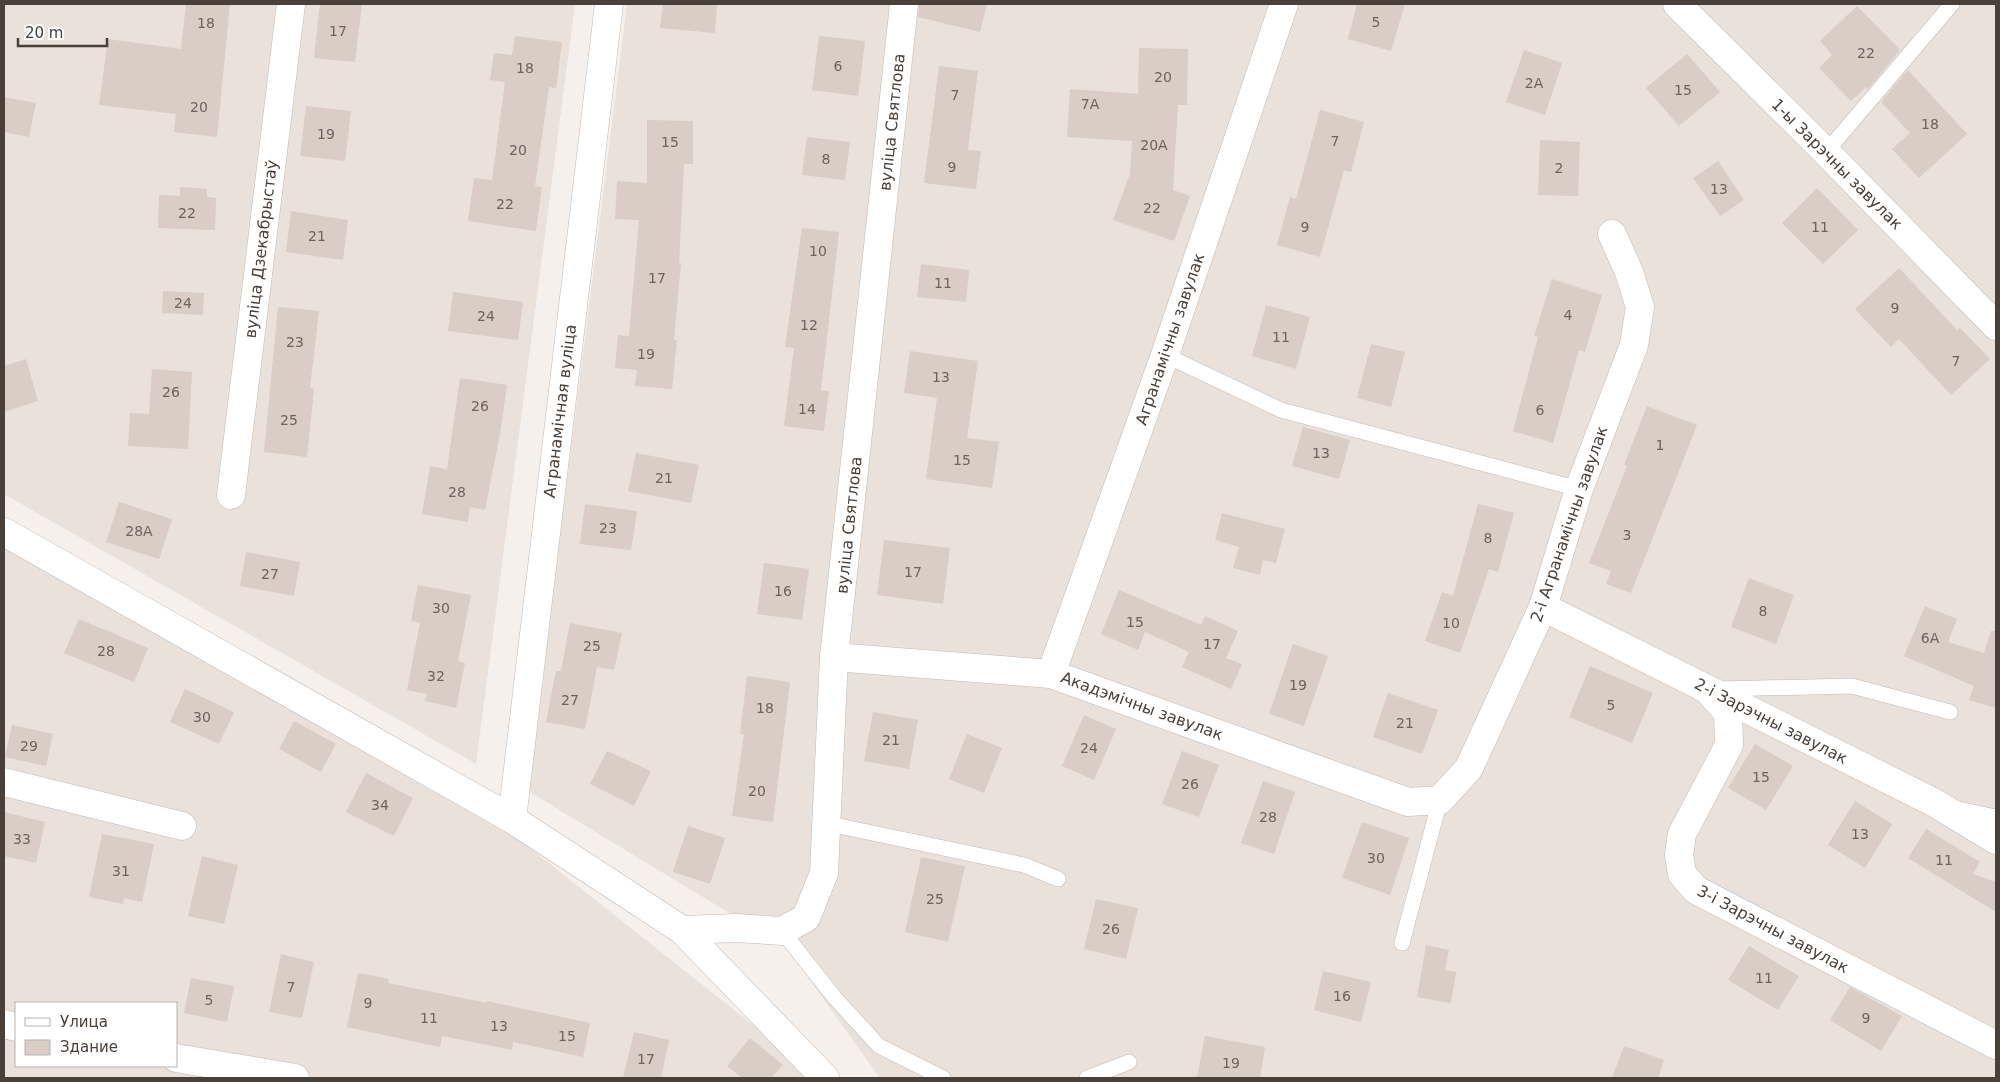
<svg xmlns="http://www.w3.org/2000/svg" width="2000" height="1082" viewBox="0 0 2000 1082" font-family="'DejaVu Sans',sans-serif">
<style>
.residential{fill:#e9e1da;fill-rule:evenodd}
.building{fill:#d9cdc5}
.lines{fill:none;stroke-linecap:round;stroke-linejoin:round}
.lane-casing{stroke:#c3b9b2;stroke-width:16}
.street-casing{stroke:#c3b9b2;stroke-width:29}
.lane{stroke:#fff;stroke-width:15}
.street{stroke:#fff;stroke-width:28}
.labels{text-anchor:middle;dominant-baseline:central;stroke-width:5;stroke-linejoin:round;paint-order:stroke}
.number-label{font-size:14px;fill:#6d635d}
.street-label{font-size:16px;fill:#49403a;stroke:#fff}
</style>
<rect width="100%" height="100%" fill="#f5f0ec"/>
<g class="residential">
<path d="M 4,4 L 575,4 L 476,764 L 4,494 Z"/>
<path d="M 627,4 L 1996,4 L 1996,1078 L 880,1078 L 787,948 L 528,791 Z"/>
<path d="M 4,549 L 502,826 L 820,1078 L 4,1078 ZM 16,1003 L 176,1003 L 176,1066 L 16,1066 Z"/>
</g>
<g class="building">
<path d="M 186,4 L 230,4 L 217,137 L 174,132 L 176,114 L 99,105 L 108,39 L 181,49 Z"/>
<path d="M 320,4 L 362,4 L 355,62 L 314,58 Z"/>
<path d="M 663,4 L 717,4 L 715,33 L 660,28 Z"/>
<path d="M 919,4 L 987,4 L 980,32 L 918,17 Z"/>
<path d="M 1357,4 L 1405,4 L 1391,51 L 1348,39 Z"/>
<path d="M 1857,6 L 1900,50 L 1868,89 L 1866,87 L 1851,101 L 1819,68 L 1832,55 L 1820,41 Z"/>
<path d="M 515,36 L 562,42 L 556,88 L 549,87 L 535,186 L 542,187 L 536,231 L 468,221 L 474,178 L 492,180 L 505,82 L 490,80 L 494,53 L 512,55 Z"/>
<path d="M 819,36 L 865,41 L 858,96 L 812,90 Z"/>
<path d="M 1139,48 L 1188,49 L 1187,105 L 1178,105 L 1173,190 L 1190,196 L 1174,241 L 1113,220 L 1130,174 L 1132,141 L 1067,137 L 1070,89 L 1138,94 Z"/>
<path d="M 1524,50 L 1562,63 L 1545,115 L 1506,102 Z"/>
<path d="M 1687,54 L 1720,92 L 1679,126 L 1646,88 Z"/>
<path d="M 939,66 L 978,71 L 968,150 L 981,151 L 976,189 L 924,183 Z"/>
<path d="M 1908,70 L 1967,134 L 1919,178 L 1892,149 L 1910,133 L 1881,102 Z"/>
<path d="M 4,97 L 36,103 L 29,137 L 4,132 Z"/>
<path d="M 306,106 L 351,111 L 345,161 L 300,156 Z"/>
<path d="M 1320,110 L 1364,122 L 1351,172 L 1344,170 L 1320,257 L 1277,245 L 1290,197 L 1296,199 Z"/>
<path d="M 647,120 L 693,121 L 693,164 L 684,164 L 679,263 L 681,263 L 674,340 L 677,340 L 672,389 L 635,386 L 637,370 L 615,368 L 618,335 L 629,336 L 639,220 L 615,219 L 617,181 L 647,183 Z"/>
<path d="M 807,137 L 850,142 L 845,180 L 802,175 Z"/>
<path d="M 1540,140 L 1580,142 L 1578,196 L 1538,195 Z"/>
<path d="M 1718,161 L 1744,200 L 1720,216 L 1693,178 Z"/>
<path d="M 180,187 L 207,189 L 207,197 L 216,198 L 215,230 L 158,228 L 159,195 L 180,196 Z"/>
<path d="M 1817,188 L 1858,230 L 1823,264 L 1782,223 Z"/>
<path d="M 291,211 L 348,220 L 343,260 L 286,252 Z"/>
<path d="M 802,228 L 839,232 L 821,390 L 829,391 L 824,431 L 784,426 L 794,348 L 785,347 Z"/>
<path d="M 921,264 L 969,270 L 966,302 L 917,297 Z"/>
<path d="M 1899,268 L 1957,330 L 1960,328 L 1990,359 L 1951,395 L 1899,339 L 1891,347 L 1855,309 Z"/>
<path d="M 1552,279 L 1602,295 L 1585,352 L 1579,350 L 1553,443 L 1513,431 L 1538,337 L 1534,336 Z"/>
<path d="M 163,291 L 204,293 L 203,315 L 162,313 Z"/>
<path d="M 453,292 L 523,302 L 518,340 L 448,331 Z"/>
<path d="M 1266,305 L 1310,317 L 1296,369 L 1252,356 Z"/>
<path d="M 278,307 L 319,311 L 310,388 L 314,389 L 307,457 L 264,452 Z"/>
<path d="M 1371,344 L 1405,352 L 1391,407 L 1357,398 Z"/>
<path d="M 910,351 L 978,361 L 967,438 L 999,442 L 992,488 L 926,479 L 937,398 L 904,393 Z"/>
<path d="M 26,359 L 38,401 L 4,412 L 4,366 Z"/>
<path d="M 152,369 L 192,372 L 188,449 L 128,446 L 130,413 L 149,414 Z"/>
<path d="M 460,378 L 507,385 L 500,434 L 485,510 L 470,507 L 468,522 L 422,514 L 430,466 L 447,469 Z"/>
<path d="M 1647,406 L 1697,425 L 1631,593 L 1606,584 L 1611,571 L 1589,563 L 1627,466 L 1624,465 Z"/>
<path d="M 1303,427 L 1350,440 L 1339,479 L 1292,466 Z"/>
<path d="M 636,453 L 699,465 L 691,503 L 628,491 Z"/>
<path d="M 119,502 L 172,519 L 159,559 L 106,542 Z"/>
<path d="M 585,504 L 637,511 L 631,550 L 580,544 Z"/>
<path d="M 1478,504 L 1514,513 L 1498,572 L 1489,569 L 1460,653 L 1425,641 L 1442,592 L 1453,596 Z"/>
<path d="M 1222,513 L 1285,529 L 1276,563 L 1263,560 L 1260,575 L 1233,568 L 1239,547 L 1215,540 Z"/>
<path d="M 884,540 L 950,548 L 943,604 L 877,595 Z"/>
<path d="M 246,552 L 300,562 L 294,596 L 240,586 Z"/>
<path d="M 764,563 L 809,569 L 802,620 L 757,614 Z"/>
<path d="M 1749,578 L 1794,595 L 1776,644 L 1731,627 Z"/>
<path d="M 418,585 L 471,595 L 458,661 L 465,663 L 456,708 L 425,701 L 427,694 L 407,690 L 420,623 L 411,621 Z"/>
<path d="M 1119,590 L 1201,625 L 1205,616 L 1238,631 L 1226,658 L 1242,664 L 1231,689 L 1182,667 L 1189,652 L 1145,632 L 1138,650 L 1101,634 Z"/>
<path d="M 1925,606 L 1957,619 L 1948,642 L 1984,653 L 1991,631 L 1996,631 L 1996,708 L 1969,700 L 1974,686 L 1904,656 Z"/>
<path d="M 79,619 L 148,648 L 134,682 L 64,653 Z"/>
<path d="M 570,623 L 622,633 L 614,670 L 597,667 L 585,729 L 546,722 L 556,671 L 561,671 Z"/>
<path d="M 1293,644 L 1328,656 L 1304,726 L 1269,714 Z"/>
<path d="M 1590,666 L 1653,693 L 1632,743 L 1569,717 Z"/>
<path d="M 747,676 L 790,682 L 773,822 L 732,816 L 744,734 L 740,734 Z"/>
<path d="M 185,689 L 234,712 L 219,744 L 170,722 Z"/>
<path d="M 1388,693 L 1438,710 L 1422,754 L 1373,737 Z"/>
<path d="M 873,712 L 918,720 L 909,769 L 864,761 Z"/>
<path d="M 1084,715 L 1116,729 L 1094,780 L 1062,766 Z"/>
<path d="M 294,721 L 336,744 L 321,772 L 279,749 Z"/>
<path d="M 12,725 L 53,734 L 46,766 L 5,757 Z"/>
<path d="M 967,734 L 1002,748 L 984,793 L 949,779 Z"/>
<path d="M 1755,744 L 1793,766 L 1766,810 L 1728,788 Z"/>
<path d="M 607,751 L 651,771 L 634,806 L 590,784 Z"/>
<path d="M 1182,751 L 1219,765 L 1199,817 L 1162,804 Z"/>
<path d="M 366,773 L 413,798 L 394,836 L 346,812 Z"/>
<path d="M 1263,781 L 1295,792 L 1274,854 L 1241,843 Z"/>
<path d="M 1855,801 L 1892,824 L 1865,868 L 1828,845 Z"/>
<path d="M 4,812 L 45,822 L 36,863 L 4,856 Z"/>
<path d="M 1362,822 L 1409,838 L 1390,895 L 1342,878 Z"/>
<path d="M 688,826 L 725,838 L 710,884 L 673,872 Z"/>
<path d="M 1926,829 L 1980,862 L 1973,874 L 1996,882 L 1996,912 L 1908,858 Z"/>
<path d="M 102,834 L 154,844 L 142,902 L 124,898 L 123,904 L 89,897 Z"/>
<path d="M 202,856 L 238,865 L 224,924 L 188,916 Z"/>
<path d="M 921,857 L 965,866 L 948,942 L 905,932 Z"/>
<path d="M 1096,899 L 1138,908 L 1126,959 L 1084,949 Z"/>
<path d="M 1426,945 L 1449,950 L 1445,970 L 1456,972 L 1451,1003 L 1417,997 Z"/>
<path d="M 1749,946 L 1799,976 L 1778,1010 L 1728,980 Z"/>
<path d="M 281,954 L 314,962 L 302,1018 L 269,1012 Z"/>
<path d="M 1323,971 L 1371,982 L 1361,1022 L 1314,1010 Z"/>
<path d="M 358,973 L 389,979 L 388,983 L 487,1003 L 487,1001 L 590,1023 L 583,1057 L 513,1042 L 512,1050 L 442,1036 L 440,1047 L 347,1027 Z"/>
<path d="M 191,978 L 234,986 L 227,1022 L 184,1013 Z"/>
<path d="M 1850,987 L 1902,1016 L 1881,1051 L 1830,1020 Z"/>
<path d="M 634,1032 L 669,1040 L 661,1078 L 623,1078 Z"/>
<path d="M 1205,1036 L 1265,1047 L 1260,1078 L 1197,1078 Z"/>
<path d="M 750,1038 L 783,1065 L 771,1078 L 742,1078 L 727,1066 Z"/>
<path d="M 1624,1046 L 1664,1060 L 1658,1078 L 1612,1078 Z"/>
</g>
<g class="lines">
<g class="lane-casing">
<g id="lane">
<path d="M 1826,152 L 1952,4"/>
<path d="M 1165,355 L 1281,410 L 1579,489"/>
<path d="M 1717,689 L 1852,686 L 1950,712"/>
<path d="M 1958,809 L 1996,817"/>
<path d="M 825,823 L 1024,865 L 1058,879"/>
<path d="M 782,931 L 835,998 L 879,1046 L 943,1078"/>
<path d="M 1402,943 L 1440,800"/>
<path d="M 1087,1078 L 1129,1062"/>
</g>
</g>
<g class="street-casing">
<g id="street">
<path d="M 1677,4 L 1826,152 L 1996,326"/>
<path d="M 231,495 L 291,4"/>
<path d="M 4,532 L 512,819 L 682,930 L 825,1078"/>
<path d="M 1543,607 L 1935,803 L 1996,840"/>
<path d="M 834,657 L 1051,674 L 1408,802 L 1440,800 L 1469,768 L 1543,607 L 1579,489 L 1634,345 L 1640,307 L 1629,272 L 1612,234"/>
<path d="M 1051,674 L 1165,355 L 1284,4"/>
<path d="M 1707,689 L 1728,713 L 1729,745 L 1682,834 L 1679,855 L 1682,874 L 1696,890 L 1996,1045"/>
<path d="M 4,782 L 182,826"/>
<path d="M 512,819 L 609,4"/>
<path d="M 682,930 L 736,928 L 782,931 L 806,918 L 824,873 L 834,657 L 904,4"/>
<path d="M 4,1024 L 16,1027"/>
<path d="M 176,1058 L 295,1078"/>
</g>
</g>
<use href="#lane" class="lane"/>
<use href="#street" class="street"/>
</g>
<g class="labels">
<g class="number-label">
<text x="1376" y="22">5</text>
<text x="206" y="23">18</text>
<text x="338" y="31">17</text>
<text x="1866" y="53">22</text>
<text x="838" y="66">6</text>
<text x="525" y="68">18</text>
<text x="1163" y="77">20</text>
<text x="1534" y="83">2А</text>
<text x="1683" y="90">15</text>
<text x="955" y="95">7</text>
<text x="1090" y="104">7А</text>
<text x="199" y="107">20</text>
<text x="1930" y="124">18</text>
<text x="326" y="134">19</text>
<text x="1335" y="141">7</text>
<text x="670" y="142">15</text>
<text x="1154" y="145">20А</text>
<text x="518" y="150">20</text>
<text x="826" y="159">8</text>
<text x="952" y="167">9</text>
<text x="1559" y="168">2</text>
<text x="1719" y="189">13</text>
<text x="505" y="204">22</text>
<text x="1152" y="208">22</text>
<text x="187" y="213">22</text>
<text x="1305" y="227">9</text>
<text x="1820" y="227">11</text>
<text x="317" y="236">21</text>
<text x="818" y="251">10</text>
<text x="657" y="278">17</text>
<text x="943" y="283">11</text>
<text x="183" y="303">24</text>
<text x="1895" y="308">9</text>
<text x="1568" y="315">4</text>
<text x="486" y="316">24</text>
<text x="809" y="325">12</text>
<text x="1281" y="337">11</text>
<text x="295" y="342">23</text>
<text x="646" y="354">19</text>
<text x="1956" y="361">7</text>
<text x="941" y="377">13</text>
<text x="171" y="392">26</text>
<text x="480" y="406">26</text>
<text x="807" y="409">14</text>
<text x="1540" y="410">6</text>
<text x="289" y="420">25</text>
<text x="1660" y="445">1</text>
<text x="1321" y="453">13</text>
<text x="962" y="460">15</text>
<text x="664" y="478">21</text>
<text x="457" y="492">28</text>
<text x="608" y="528">23</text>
<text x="139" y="531">28А</text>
<text x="1627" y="535">3</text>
<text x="1488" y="538">8</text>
<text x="913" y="572">17</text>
<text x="270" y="574">27</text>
<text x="783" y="591">16</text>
<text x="441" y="608">30</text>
<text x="1763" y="611">8</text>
<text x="1135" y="622">15</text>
<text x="1451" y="623">10</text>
<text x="1930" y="638">6А</text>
<text x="1212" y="644">17</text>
<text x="592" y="646">25</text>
<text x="106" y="651">28</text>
<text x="436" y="676">32</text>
<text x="1298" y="685">19</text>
<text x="570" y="700">27</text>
<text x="1611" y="705">5</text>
<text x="765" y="708">18</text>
<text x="202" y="717">30</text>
<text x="1405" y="723">21</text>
<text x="891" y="740">21</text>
<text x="29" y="746">29</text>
<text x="1089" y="748">24</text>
<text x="1761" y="777">15</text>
<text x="1190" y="784">26</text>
<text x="757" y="791">20</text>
<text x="380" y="805">34</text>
<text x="1268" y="817">28</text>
<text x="1860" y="834">13</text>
<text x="22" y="839">33</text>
<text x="1376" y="858">30</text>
<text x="1944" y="860">11</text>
<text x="121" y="871">31</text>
<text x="935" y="899">25</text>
<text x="1111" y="929">26</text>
<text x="1764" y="978">11</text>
<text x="291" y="987">7</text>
<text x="1342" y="996">16</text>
<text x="209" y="1000">5</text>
<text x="368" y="1003">9</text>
<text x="429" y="1018">11</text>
<text x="1866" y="1018">9</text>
<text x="499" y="1026">13</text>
<text x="567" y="1036">15</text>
<text x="646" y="1059">17</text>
<text x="1231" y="1063">19</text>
</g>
<g class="street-label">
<text transform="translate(892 122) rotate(-84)">вуліца Святлова</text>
<text transform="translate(1837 164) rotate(45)">1-ы Зарэчны завулак</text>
<text transform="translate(261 249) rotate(-83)">вуліца Дзекабрыстаў</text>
<text transform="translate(1170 339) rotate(-71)">Агранамічны завулак</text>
<text transform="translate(560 411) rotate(-83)">Агранамічная вуліца</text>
<text transform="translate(1569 524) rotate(-71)">2-і Агранамічны завулак</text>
<text transform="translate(849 525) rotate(-84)">вуліца Святлова</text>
<text transform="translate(1142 706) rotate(20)">Акадэмічны завулак</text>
<text transform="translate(1771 721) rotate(27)">2-і Зарэчны завулак</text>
<text transform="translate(1773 929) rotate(28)">3-і Зарэчны завулак</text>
</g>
</g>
<rect width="2000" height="1082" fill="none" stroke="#49403a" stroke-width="10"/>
<rect x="15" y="1002" width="162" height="65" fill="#ffffff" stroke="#b6b3b0"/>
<rect x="25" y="1018" width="25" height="8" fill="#ffffff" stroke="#b6b3b0"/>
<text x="60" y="1027" font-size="15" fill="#49403a">Улица</text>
<rect x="25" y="1040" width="25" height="15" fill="#d9cdc5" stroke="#b6b3b0"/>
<text x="60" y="1052" font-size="15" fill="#49403a">Здание</text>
<path d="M18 38v8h89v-8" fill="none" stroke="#49403a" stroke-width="2.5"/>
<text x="25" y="38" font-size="15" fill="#49403a" stroke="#ffffff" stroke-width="4" paint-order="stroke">20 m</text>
</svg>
